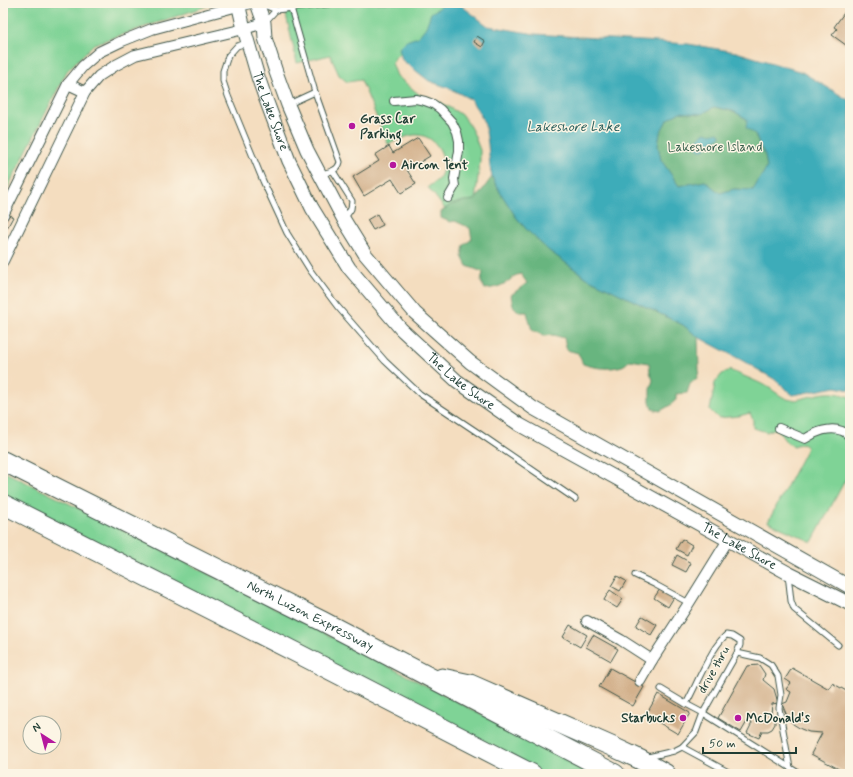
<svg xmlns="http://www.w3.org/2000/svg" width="853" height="777" viewBox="0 0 853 777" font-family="Mynerve,sans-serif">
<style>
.green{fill:#7fd396;stroke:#4f8865}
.forest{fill:#67b57f;stroke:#43795a}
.water{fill:#3cacb9;stroke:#2e7476;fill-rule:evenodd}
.building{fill:#d3b18c}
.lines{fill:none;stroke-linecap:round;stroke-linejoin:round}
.service-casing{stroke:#3f5549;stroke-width:7}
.pedestrian-casing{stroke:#3f5549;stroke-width:10}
.minor-casing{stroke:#3f5549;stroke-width:12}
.tertiary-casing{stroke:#3f5549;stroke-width:15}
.motorway-casing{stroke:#3f5549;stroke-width:21}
.service{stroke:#fff;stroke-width:5}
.pedestrian{stroke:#fff;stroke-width:8}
.minor{stroke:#fff;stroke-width:10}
.tertiary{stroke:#fff;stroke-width:13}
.motorway{stroke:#fff;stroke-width:19}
.poi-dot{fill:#b5179e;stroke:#fcf5e5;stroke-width:1.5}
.labels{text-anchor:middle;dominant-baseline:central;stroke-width:3;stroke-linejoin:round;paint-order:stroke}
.street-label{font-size:13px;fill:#1f3d34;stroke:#fcf5e5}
.poi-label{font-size:13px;font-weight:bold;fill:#1f3d34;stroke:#fcf5e5;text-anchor:start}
.park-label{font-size:13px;fill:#325b48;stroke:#fcf5e5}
.water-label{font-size:14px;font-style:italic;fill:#285e5c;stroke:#fcf5e5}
</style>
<rect width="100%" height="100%" fill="#fcf5e5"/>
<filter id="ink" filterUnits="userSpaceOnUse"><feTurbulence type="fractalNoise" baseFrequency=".025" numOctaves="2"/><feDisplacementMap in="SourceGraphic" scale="8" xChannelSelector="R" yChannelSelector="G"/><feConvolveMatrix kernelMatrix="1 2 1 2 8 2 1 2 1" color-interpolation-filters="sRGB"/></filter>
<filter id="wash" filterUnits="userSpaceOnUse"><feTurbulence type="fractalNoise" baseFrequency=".012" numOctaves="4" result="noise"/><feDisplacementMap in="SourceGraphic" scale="16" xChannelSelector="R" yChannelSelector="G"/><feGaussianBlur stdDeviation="0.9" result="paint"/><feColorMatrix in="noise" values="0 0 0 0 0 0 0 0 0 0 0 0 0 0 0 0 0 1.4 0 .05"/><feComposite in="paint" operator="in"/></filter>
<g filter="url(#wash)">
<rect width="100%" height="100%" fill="#f4ddbf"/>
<g class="green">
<path d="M 3,3 L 216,3 L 94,44 L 67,71 L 3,197 Z"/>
<path d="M 300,3 L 461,3 L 459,10 L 411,48 L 396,56 L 392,63 L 397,76 L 421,96 L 430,101 L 440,102 L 457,112 L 464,117 L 469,125 L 473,132 L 480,150 L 480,161 L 475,200 L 464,201 L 450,205 L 445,209 L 428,187 C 432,184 437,181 440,177 C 450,160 437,136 418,135 C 409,134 397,141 388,144 L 361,80 L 347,82 L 339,75 L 330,55 L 297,63 L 284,6 Z"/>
<path d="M 729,370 C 742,375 756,381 768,387 C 776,392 784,400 793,400 C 798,400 803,398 808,397 C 824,392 833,391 850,397 L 850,471 L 812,542 L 768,522 L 807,448 L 803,443 L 794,446 L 787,443 L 776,428 L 767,432 L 753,428 L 753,420 L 750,413 L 739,416 L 718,418 L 710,410 L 715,383 L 722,374 Z"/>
<path d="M 3,471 L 141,539 L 598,774 L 543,774 L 131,561 L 3,498 Z"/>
</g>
<g class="forest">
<path d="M 714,107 L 733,111 L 748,120 L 755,134 L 759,144 L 765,155 L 767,167 L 753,190 L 734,189 L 720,193 L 705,181 L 679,186 L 661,160 L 658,145 L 660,133 L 667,120 L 680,112 L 702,114 Z"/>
<path d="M 492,177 L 500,192 L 516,217 L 527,230 L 548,250 L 587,278 L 683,325 L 698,337 L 699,371 L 697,378 L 690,384 L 687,393 L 676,394 L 676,400 L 669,406 L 660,411 L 652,409 L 650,402 L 650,389 L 653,380 L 650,372 L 649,363 L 630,360 C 628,362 625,365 622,366 C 609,370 595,368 583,364 L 578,353 L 567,350 L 564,338 L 553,335 L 544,336 L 532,330 L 529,320 L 527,312 L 519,312 L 513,306 L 511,295 L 527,283 L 521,274 C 511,276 514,278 507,282 C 500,287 493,288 485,289 L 481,282 L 483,272 L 467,266 L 462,256 L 464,245 L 472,239 L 470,228 L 455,221 L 450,222 L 441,218 L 441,212 L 450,205 L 464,201 L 475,200 Z"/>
</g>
<g class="water">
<path d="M 445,3 L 458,3 L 488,26 L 535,34 L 688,44 L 736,52 L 802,72 L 850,101 L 850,390 L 836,387 L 793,395 L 774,379 L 743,361 L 698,337 L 683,325 L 587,278 L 548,250 L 527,230 L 516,217 L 500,192 L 492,177 L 490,167 L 488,144 L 485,125 L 479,112 L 470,99 L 449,88 L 429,81 L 402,60 L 399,48 L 406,41 L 418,37 L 426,27 L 431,13 L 439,8 ZM 714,107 L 733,111 L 747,119 L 746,128 L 755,134 L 759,144 L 765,155 L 767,167 L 753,190 L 734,189 L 720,193 L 705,181 L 679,186 L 661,160 L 658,145 L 660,133 L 667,120 L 680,112 L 702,114 Z"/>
<path d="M 707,132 C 710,135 714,133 718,132 L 721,134 L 721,136 C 718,139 713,140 709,143 C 709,143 706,148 706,148 C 700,154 696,148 695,142 L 703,133 Z"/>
</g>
<g id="blocks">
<g class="building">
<path d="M 849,6 L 850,6 L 850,48 L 832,35 L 837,29 L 834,27 Z"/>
<path d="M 477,36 L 485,41 L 482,47 L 474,42 Z"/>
<path d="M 418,138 L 430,156 L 407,170 L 416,184 L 401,193 L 392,179 L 364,196 L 353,177 L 379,161 L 375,155 L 389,146 L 393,153 Z"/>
<path d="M 3,212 L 13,217 L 7,228 L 3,226 Z"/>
<path d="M 377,214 L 383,225 L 373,230 L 367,220 Z"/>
<path d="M 682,539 L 692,545 L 687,555 L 676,549 Z"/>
<path d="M 677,555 L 691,563 L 686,572 L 672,565 Z"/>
<path d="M 617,576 L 626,581 L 620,591 L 611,586 Z"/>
<path d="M 660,589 L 674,597 L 668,607 L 654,598 Z"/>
<path d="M 610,590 L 623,599 L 617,608 L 604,600 Z"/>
<path d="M 642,616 L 657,625 L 651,635 L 636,626 Z"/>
<path d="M 570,625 L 587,635 L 580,647 L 563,637 Z"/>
<path d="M 593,635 L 618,649 L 611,661 L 586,647 Z"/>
<path d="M 759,665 L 765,674 L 763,680 L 774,689 L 778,703 L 772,704 L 771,714 L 775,718 L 775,724 L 772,729 L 768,731 L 762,731 L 759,738 L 747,733 L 752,723 L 748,720 L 741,732 L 718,718 L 747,666 Z"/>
<path d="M 610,668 L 644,687 L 633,706 L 599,687 Z"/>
<path d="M 792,668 L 829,689 L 832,683 L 850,693 L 850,774 L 848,774 L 811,754 L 822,733 L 809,732 L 801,729 L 793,724 L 787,716 L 782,704 L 787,702 L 791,692 L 786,689 L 791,683 L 785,679 Z"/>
<path d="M 658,694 L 690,713 L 678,734 L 646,715 Z"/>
</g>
</g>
</g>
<g filter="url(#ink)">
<use href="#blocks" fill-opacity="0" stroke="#3f5549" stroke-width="1"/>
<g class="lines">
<g class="service-casing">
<g id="service">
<path d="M 259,3 L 276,10 L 336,3"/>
<path d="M 291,8 L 315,92 L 340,162 C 338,171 329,172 321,174"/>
<path d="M 266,21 L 276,10"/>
<path d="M 247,43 L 237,46 L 228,56 L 223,71 L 223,81 L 228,96 L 263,181 L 287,233 L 310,270 L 337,306 L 385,361 L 420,394 L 480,434 L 575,499"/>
<path d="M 289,104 L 315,92"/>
<path d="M 333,171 L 352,201 L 351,209 L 344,219"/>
<path d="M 788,574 L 791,601 L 794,609 L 838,645"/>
<path d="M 635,575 L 654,584 L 689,603"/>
<path d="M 737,653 L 760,658 L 771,665 L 778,676 L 781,695 L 779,708 L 790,768"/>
<path d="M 661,689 L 686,704 L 703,713 L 800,774"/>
<path d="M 682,747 L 732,774"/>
<path d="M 648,757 L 674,751 L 682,747 L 696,732 L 703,713 L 737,653 L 740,645 L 740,641 L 732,636 L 726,635 C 717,643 712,653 706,664 C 699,677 693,691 686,704"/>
</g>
</g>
<g class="pedestrian-casing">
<g id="pedestrian">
<path d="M 394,101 L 416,99 L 425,101 L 433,104 L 440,109 L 452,122 L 457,132 L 459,141 L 459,151 L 454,179 L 455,186 L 448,198"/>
<path d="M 779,428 L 805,439 C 815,432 830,426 842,431 C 845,432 848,435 850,437"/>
</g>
</g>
<g class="minor-casing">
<g id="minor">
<path d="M 68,84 L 85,92"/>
<path d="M 3,215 L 68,84 L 83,66 L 99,52 L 122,41 L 152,29 L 238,6 L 252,3"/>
<path d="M 3,261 L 85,92 L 99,76 L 116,65 L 135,55 L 244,29 L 264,23"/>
<path d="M 587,621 L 621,640 L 652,660"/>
<path d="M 640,681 L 652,660 L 689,603 L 728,540"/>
</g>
</g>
<g class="tertiary-casing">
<g id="tertiary">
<path id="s1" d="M 238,3 L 244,29 L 258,77 L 265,97 L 289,161 L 312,208 L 349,268 L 401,329 L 457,381 L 520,425 L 788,573 L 850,604"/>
<path d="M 257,3 L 264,23 L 265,38 L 276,72 L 288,105 L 307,150 L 344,220 L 365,254 L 415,313 L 470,362 L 533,408 L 850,587"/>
</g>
</g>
<g class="motorway-casing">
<g id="motorway">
<path id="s2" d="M 3,461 L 322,621 L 615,774"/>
<path d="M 3,504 L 295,652 L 532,774"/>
<path d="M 442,678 L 470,684 L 611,746 L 639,759 L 666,774"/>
</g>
</g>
<use href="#service" class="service"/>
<use href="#pedestrian" class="pedestrian"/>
<use href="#minor" class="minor"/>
<use href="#tertiary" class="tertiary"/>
<use href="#motorway" class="motorway"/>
</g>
</g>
<g class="poi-dot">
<circle cx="352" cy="126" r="4"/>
<circle cx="393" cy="165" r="4"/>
<circle cx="683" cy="718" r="4"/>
<circle cx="738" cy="718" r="4"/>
</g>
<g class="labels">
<g class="street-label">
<text stroke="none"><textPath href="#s1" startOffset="113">The Lake Shore</textPath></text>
<text stroke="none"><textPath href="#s1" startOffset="449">The Lake Shore</textPath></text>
<text stroke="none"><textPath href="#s1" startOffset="773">The Lake Shore</textPath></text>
<text stroke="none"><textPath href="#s2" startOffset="344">North Luzon Expressway</textPath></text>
<text transform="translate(714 670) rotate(-61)">drive thru</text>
</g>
<g class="poi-label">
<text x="360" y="119">Grass Car<tspan x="360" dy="15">Parking</tspan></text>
<text x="401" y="165">Aircon Tent</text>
<text x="675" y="718" text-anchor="end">Starbucks</text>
<text x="746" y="718">McDonald's</text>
</g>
<g class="park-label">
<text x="715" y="147">Lakeshore Island</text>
</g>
<g class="water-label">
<text x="573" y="127">Lakeshore Lake</text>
</g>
</g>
<rect width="853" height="777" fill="none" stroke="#fcf5e5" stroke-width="16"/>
<g transform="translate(42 735) rotate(324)"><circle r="19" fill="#fcf5e5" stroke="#a4ab9e"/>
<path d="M0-3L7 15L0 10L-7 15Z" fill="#b5179e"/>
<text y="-6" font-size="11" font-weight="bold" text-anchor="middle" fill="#1f3d34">N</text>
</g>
<path d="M703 747v6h93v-6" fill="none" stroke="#1f3d34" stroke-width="2"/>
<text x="709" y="747" font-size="12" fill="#1f3d34" stroke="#fcf5e5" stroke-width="3" paint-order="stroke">50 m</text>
</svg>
